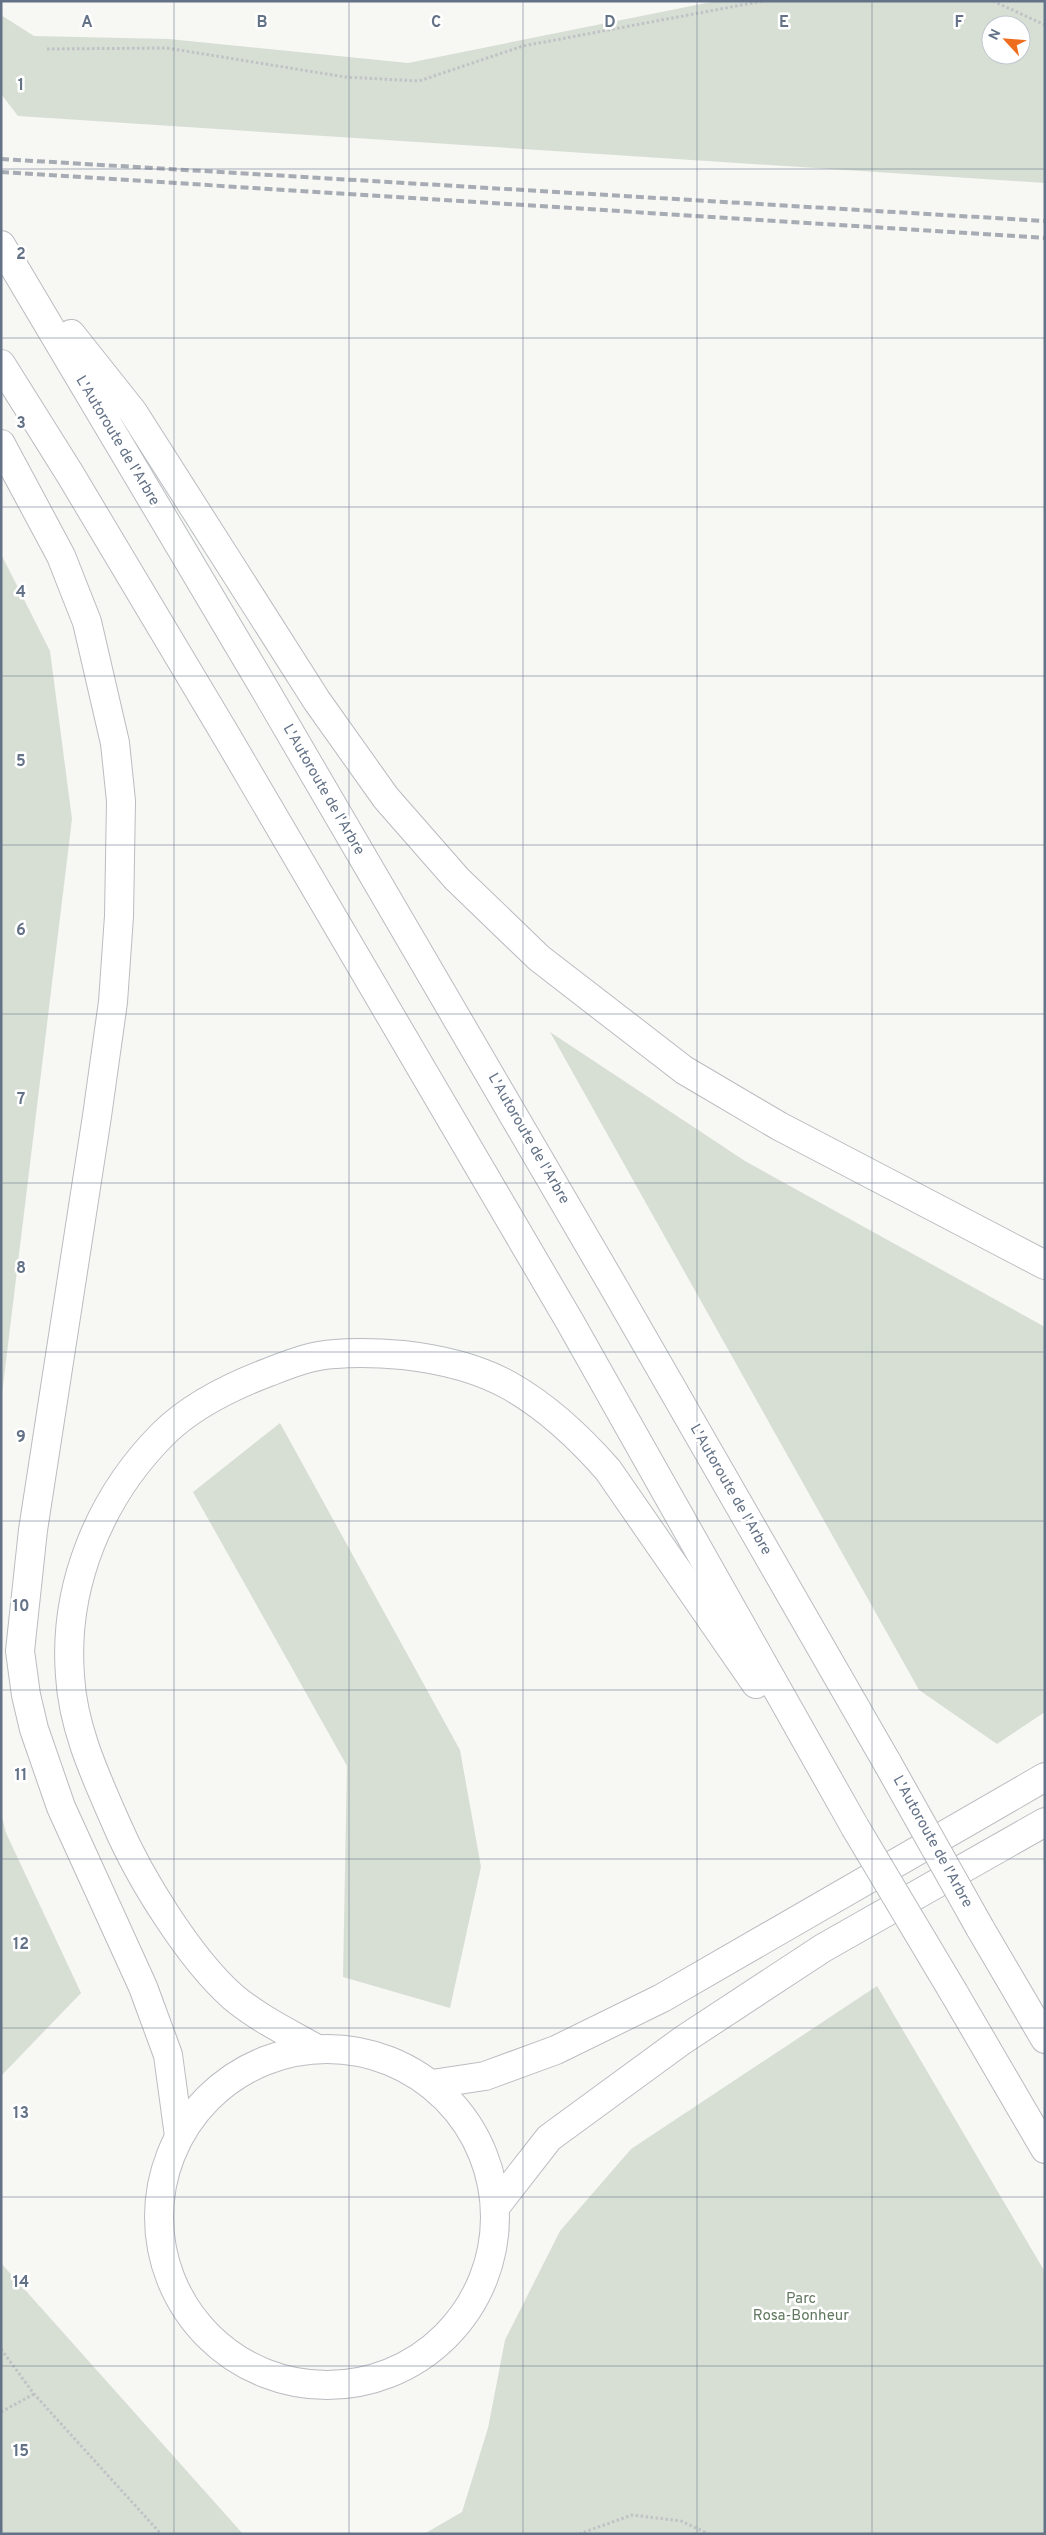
<svg xmlns="http://www.w3.org/2000/svg" width="1046" height="2535" viewBox="0 0 1046 2535" font-family="Overpass,sans-serif">
<style>
.green{fill:#d7dfd5;fill-rule:evenodd}
.lines{fill:none;stroke-linecap:round;stroke-linejoin:round}
.primary-casing{stroke:#babdc2;stroke-width:30}
.highway-casing{stroke:#b9bcc0;stroke-width:30}
.path{stroke:#c0c2c5;stroke-width:3;stroke-dasharray:2.5 2.5;stroke-linecap:butt}
.primary{stroke:#fff;stroke-width:28}
.highway{stroke:#fff;stroke-width:28}
.rail{stroke:#a7abb3;stroke-width:4;stroke-dasharray:8 4;stroke-linecap:butt}
.highway-bridge-casing{stroke:#b9bcc0;stroke-width:30;stroke-linecap:butt}
.highway-bridge{stroke:#fff;stroke-width:28}
.grid{fill:none;stroke:#647287;stroke-width:1;stroke-opacity:0.55}
.labels{text-anchor:middle;dominant-baseline:central;stroke-width:5;stroke-linejoin:round;paint-order:stroke}
.street-label{font-size:15px;fill:#647287;stroke:#fff}
.park-label{font-size:15px;fill:#617860;stroke:#fff}
.grid-label{font-size:16px;text-anchor:middle;font-weight:bold;fill:#647287;stroke:#fff;stroke-width:5;stroke-linejoin:round;paint-order:stroke}
</style>
<rect width="100%" height="100%" fill="#f7f7f4"/>
<g class="green">
<path d="M 716,1 L 1045,1 L 1045,183 L 18,116 L 1,94 L 1,15 L 34,36 L 169,39 L 408,63 ZM 991,25 L 1021,25 L 1021,55 L 991,55 Z"/>
<path d="M 1,554 L 50,651 L 72,819 L 1,1402 Z"/>
<path d="M 550,1032 L 745,1161 L 1045,1327 L 1045,1712 L 997,1744 L 919,1690 Z"/>
<path d="M 280,1423 L 460,1750 L 481,1867 L 450,2008 L 343,1977 L 347,1766 L 193,1492 Z"/>
<path d="M 1,1813 L 6,1833 L 81,1993 L 1,2076 Z"/>
<path d="M 877,1986 L 1045,2272 L 1045,2534 L 424,2534 L 462,2512 L 488,2428 L 505,2340 L 560,2231 L 631,2149 Z"/>
<path d="M 1,2263 L 243,2534 L 1,2534 Z"/>
</g>
<g class="lines">
<g class="primary-casing">
<g id="primary">
<circle cx="327" cy="2217" r="168"/>
<path d="M 432,2084 L 485,2076 L 556,2050 L 662,1998 L 1045,1777"/>
<path d="M 496,2206 L 549,2138 L 683,2040 L 823,1948 L 1045,1822"/>
</g>
</g>
<g class="highway-casing">
<g id="highway">
<path d="M 1,245 L 257,676 L 616,1291 L 888,1764"/>
<path d="M 71,334 L 133,412 L 317,701 L 386,798 L 457,879 L 539,958 L 684,1070 L 779,1126 L 1045,1265"/>
<path d="M 1,364 L 70,474 L 227,737 L 570,1322 L 855,1827"/>
<path d="M 1,444 L 61,556 L 87,622 L 115,743 L 121,801 L 119,916 L 113,1002 L 97,1116 L 33,1530 L 20,1651 L 26,1695 L 34,1729 L 61,1807 L 143,1987 L 168,2055 L 179,2136"/>
<path d="M 980,1928 L 1045,2039"/>
<path d="M 954,1993 L 1045,2149"/>
<path d="M 317,2049 C 289,2033 258,2018 233,1997 C 189,1958 139,1877 116,1823 C 95,1775 73,1728 70,1676 C 63,1586 100,1497 163,1434 C 192,1405 232,1386 269,1372 C 290,1364 312,1355 335,1354 C 357,1352 381,1353 403,1355 C 439,1359 478,1368 510,1386 C 547,1407 580,1438 608,1470 L 756,1684"/>
</g>
</g>
<g class="path">
<path d="M 993,1 L 1045,25"/>
<path d="M 47,49 L 167,48 L 345,77 L 419,81 L 523,46 L 763,1"/>
<path d="M 1,2349 L 34,2394 L 161,2534"/>
<path d="M 1,2412 L 34,2394"/>
<path d="M 579,2534 L 632,2515 L 681,2521 L 709,2534"/>
</g>
<use href="#primary" class="primary"/>
<use href="#highway" class="highway"/>
<g class="rail">
<path d="M 1,159 L 1045,221"/>
<path d="M 1,172 L 1045,238"/>
</g>
<g class="highway-bridge-casing">
<g id="highway-bridge">
<path d="M 888,1764 L 980,1928"/>
<path d="M 855,1827 L 954,1993"/>
</g>
</g>
<use href="#highway-bridge" class="highway-bridge"/>
</g>
<path class="grid" d="M 174,1 L 174,2534M 349,1 L 349,2534M 523,1 L 523,2534M 697,1 L 697,2534M 872,1 L 872,2534M 1,169 L 1045,169M 1,338 L 1045,338M 1,507 L 1045,507M 1,676 L 1045,676M 1,845 L 1045,845M 1,1014 L 1045,1014M 1,1183 L 1045,1183M 1,1352 L 1045,1352M 1,1521 L 1045,1521M 1,1690 L 1045,1690M 1,1859 L 1045,1859M 1,2028 L 1045,2028M 1,2197 L 1045,2197M 1,2366 L 1045,2366"/>
<g class="labels">
<g class="street-label">
<text transform="translate(117 441) rotate(59)">L'Autoroute de l'Arbre</text>
<text transform="translate(323 790) rotate(60)">L'Autoroute de l'Arbre</text>
<text transform="translate(528 1139) rotate(60)">L'Autoroute de l'Arbre</text>
<text transform="translate(730 1490) rotate(60)">L'Autoroute de l'Arbre</text>
<text transform="translate(932 1842) rotate(61)">L'Autoroute de l'Arbre</text>
</g>
<g class="park-label">
<text x="801" y="2299">Parc<tspan x="801" dy="17">Rosa-Bonheur</tspan></text>
</g>
</g>
<g class="grid-label">
<text x="87" y="27">A</text>
<text x="262" y="27">B</text>
<text x="436" y="27">C</text>
<text x="610" y="27">D</text>
<text x="784" y="27">E</text>
<text x="959" y="27">F</text>
<text x="21" y="90">1</text>
<text x="21" y="259">2</text>
<text x="21" y="428">3</text>
<text x="21" y="597">4</text>
<text x="21" y="766">5</text>
<text x="21" y="935">6</text>
<text x="21" y="1104">7</text>
<text x="21" y="1273">8</text>
<text x="21" y="1442">9</text>
<text x="21" y="1611">10</text>
<text x="21" y="1780">11</text>
<text x="21" y="1949">12</text>
<text x="21" y="2118">13</text>
<text x="21" y="2287">14</text>
<text x="21" y="2456">15</text>
</g>
<rect width="1046" height="2535" fill="none" stroke="#647287" stroke-width="5"/>
<g transform="translate(1006 40) rotate(296)"><circle r="24" fill="#ffffff" stroke="#c1c7cf"/>
<path d="M0-4L9 19L0 12L-9 19Z" fill="#ed6c1e"/>
<text y="-8" font-size="14" font-weight="bold" text-anchor="middle" fill="#647287">N</text>
</g>
</svg>
